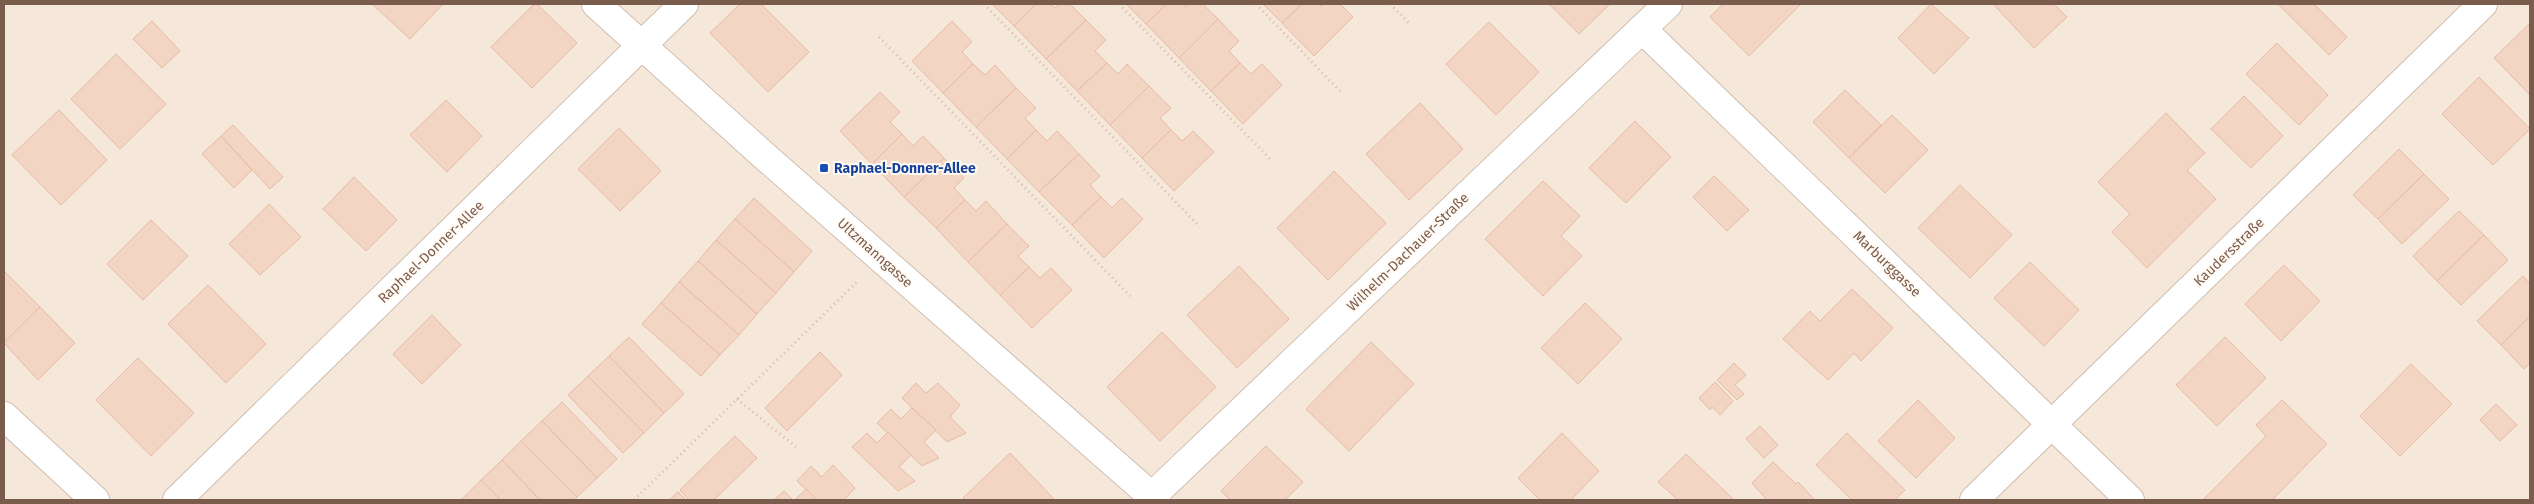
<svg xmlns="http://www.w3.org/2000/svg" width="2534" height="504" viewBox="0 0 2534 504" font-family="'Fira Sans',sans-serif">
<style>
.residential{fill:#f5e8da}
.building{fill:#f3d5c3;stroke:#e6bba3}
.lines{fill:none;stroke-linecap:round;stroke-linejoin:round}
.minor-casing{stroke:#d1beb0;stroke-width:30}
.path{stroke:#d9b8a5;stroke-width:3;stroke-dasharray:1 4;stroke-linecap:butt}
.minor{stroke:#fff;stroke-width:28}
.transit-dot{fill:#1a4fb4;stroke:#fffaf3;stroke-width:2}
.labels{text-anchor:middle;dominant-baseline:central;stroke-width:4;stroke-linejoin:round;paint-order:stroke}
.transit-label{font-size:14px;font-weight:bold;fill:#164399;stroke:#fffaf3;text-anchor:start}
.street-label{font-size:14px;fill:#7a5c4d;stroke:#fffaf3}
</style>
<rect width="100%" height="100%" fill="#fdf6ec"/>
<rect class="residential" x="4" y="4" width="2526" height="496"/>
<g class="building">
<path d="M 372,4 L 443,4 L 410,39 Z"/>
<path d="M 534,4 L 537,4 L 577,43 L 532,88 L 491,47 Z"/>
<path d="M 740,4 L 761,4 L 809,52 L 768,92 L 710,33 Z"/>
<path d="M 992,4 L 1036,4 L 1014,26 Z"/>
<path d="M 1036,4 L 1050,4 L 1055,8 L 1059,4 L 1070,4 L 1086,20 L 1046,59 L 1014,26 Z"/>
<path d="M 1126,4 L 1167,4 L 1146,24 Z"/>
<path d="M 1167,4 L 1184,4 L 1186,7 L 1189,4 L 1203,4 L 1218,19 L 1179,58 L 1146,24 Z"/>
<path d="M 1263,4 L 1302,4 L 1282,23 Z"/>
<path d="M 1302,4 L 1319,4 L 1321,6 L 1324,4 L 1340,4 L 1353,17 L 1314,56 L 1282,23 Z"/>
<path d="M 1549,4 L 1610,4 L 1579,34 Z"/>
<path d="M 1723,4 L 1801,4 L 1749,56 L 1710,17 Z"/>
<path d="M 1931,4 L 1969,38 L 1934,74 L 1898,38 Z"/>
<path d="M 1993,4 L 2054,4 L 2067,17 L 2034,48 Z"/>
<path d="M 2278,4 L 2314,4 L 2347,37 L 2329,55 Z"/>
<path d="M 1218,19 L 1239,41 L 1229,51 L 1240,63 L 1211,91 L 1179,58 Z"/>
<path d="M 1086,20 L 1106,40 L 1095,51 L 1107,63 L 1077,91 L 1046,59 Z"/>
<path d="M 152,21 L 180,51 L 162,68 L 133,39 Z"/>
<path d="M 952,21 L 972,42 L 962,52 L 973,64 L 943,93 L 912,61 Z"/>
<path d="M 1489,22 L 1539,72 L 1496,115 L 1446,64 Z"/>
<path d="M 2529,24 L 2530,25 L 2530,95 L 2494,58 Z"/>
<path d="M 2277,43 L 2328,95 L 2299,125 L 2246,74 Z"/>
<path d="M 116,54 L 166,104 L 120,149 L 71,99 Z"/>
<path d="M 1107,63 L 1118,74 L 1127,64 L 1149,86 L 1110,125 L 1077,91 Z"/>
<path d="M 1240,63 L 1251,74 L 1262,64 L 1282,85 L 1243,124 L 1211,91 Z"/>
<path d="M 973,64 L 985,75 L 995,65 L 1016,88 L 976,127 L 943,93 Z"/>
<path d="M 2479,77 L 2530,129 L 2493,165 L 2442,114 Z"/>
<path d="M 1149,86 L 1171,108 L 1160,118 L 1171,130 L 1142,158 L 1110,125 Z"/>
<path d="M 1016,88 L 1036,108 L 1025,118 L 1036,130 L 1007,159 L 976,127 Z"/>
<path d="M 1845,90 L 1881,125 L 1849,158 L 1813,122 Z"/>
<path d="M 880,92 L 900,112 L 890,122 L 902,134 L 872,164 L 840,131 Z"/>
<path d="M 2244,96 L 2283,136 L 2251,168 L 2211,129 Z"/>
<path d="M 446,100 L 482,136 L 447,172 L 410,135 Z"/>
<path d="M 1420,103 L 1463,149 L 1409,200 L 1366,154 Z"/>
<path d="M 59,110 L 107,160 L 61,205 L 12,155 Z"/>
<path d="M 2166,113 L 2205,153 L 2187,170 L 2216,199 L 2147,268 L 2112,232 L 2130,214 L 2098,182 Z"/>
<path d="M 1892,115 L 1928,150 L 1885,193 L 1849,158 Z"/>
<path d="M 1635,121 L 1671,157 L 1626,203 L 1589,168 Z"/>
<path d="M 233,125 L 283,177 L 270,189 L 221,136 Z"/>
<path d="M 619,128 L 661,171 L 620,211 L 578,169 Z"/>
<path d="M 1036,130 L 1047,141 L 1057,131 L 1079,154 L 1039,192 L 1007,159 Z"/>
<path d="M 1171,130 L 1182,141 L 1193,131 L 1214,152 L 1174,191 L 1142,158 Z"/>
<path d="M 902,134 L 913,146 L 923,136 L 944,158 L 904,197 L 872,164 Z"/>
<path d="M 221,136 L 252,170 L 234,188 L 202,154 Z"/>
<path d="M 2399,149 L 2424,174 L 2378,219 L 2353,195 Z"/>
<path d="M 1079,154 L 1100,176 L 1090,185 L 1101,197 L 1072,225 L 1039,192 Z"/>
<path d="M 944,158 L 964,178 L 954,188 L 965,200 L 936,228 L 904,197 Z"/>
<path d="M 1334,171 L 1386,223 L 1328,280 L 1277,228 Z"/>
<path d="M 2424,174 L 2449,199 L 2402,244 L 2378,219 Z"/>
<path d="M 1714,176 L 1749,210 L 1727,231 L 1693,197 Z"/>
<path d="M 354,177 L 397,220 L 366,251 L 323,209 Z"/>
<path d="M 1543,181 L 1580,216 L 1561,236 L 1582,256 L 1543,296 L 1485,239 Z"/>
<path d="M 1960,185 L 2012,235 L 1970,278 L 1918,228 Z"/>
<path d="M 1101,197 L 1112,208 L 1122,198 L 1143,219 L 1104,258 L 1072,225 Z"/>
<path d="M 754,198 L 812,251 L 794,272 L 735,219 Z"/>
<path d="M 965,200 L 976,211 L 986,201 L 1007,224 L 968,262 L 936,228 Z"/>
<path d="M 269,204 L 301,237 L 260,275 L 229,244 Z"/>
<path d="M 2459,211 L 2484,235 L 2437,281 L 2413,256 Z"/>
<path d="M 735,219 L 794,272 L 776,293 L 716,240 Z"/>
<path d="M 151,220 L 188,256 L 143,300 L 107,264 Z"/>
<path d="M 1007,224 L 1029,246 L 1018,256 L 1029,267 L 1000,295 L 968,262 Z"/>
<path d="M 2484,235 L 2508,260 L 2461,305 L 2437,281 Z"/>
<path d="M 716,240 L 776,293 L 757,314 L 698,261 Z"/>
<path d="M 698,261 L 757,314 L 739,335 L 679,282 Z"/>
<path d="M 2030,262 L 2079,310 L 2044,346 L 1994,298 Z"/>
<path d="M 2284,265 L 2320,301 L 2281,341 L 2245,304 Z"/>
<path d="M 1239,266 L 1289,319 L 1237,368 L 1187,315 Z"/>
<path d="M 1029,267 L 1040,278 L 1051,268 L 1072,290 L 1032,328 L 1000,295 Z"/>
<path d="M 4,271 L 40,307 L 4,343 Z"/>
<path d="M 2523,276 L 2530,284 L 2530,316 L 2501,345 L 2477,321 Z"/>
<path d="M 679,282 L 739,335 L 720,355 L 661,303 Z"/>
<path d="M 208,285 L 266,344 L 226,383 L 168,324 Z"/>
<path d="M 1852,289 L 1893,328 L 1861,361 L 1854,353 L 1828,380 L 1783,339 L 1810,311 L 1820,321 Z"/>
<path d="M 661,303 L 720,355 L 701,376 L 642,324 Z"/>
<path d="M 1585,303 L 1622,339 L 1578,384 L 1541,348 Z"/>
<path d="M 40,307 L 75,343 L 38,380 L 4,343 Z"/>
<path d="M 432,315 L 461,345 L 422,384 L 393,354 Z"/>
<path d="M 2530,316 L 2530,363 L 2524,369 L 2501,345 Z"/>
<path d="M 1162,332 L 1216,387 L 1160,441 L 1107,387 Z"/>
<path d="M 629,337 L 684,394 L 664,413 L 609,356 Z"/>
<path d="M 2225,337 L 2266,378 L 2217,426 L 2176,385 Z"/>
<path d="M 1371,342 L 1414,384 L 1349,451 L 1306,409 Z"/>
<path d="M 820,352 L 842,375 L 787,431 L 765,408 Z"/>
<path d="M 609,356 L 664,413 L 644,433 L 588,376 Z"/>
<path d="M 138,358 L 194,413 L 151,456 L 96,400 Z"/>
<path d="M 1734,363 L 1746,375 L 1735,385 L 1744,394 L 1737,400 L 1717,380 Z"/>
<path d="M 2411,364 L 2452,404 L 2400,456 L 2360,416 Z"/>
<path d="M 588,376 L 644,433 L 623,453 L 568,395 Z"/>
<path d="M 1715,382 L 1733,401 L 1720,415 L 1712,407 L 1710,410 L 1699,398 Z"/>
<path d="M 916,383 L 926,393 L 938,383 L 960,405 L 950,417 L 966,433 L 947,442 L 902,398 Z"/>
<path d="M 1918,400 L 1955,438 L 1916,478 L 1878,441 Z"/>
<path d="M 2282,400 L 2327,444 L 2272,500 L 2203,500 L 2266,436 L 2256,425 Z"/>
<path d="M 562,402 L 617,459 L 597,478 L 542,421 Z"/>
<path d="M 2496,404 L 2517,425 L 2500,441 L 2480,420 Z"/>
<path d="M 912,408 L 936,430 L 924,442 L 939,458 L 922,466 L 877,423 L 891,409 L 901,419 Z"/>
<path d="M 542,421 L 597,478 L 577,497 L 521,441 Z"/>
<path d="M 1760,426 L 1778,445 L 1764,458 L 1746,439 Z"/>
<path d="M 888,432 L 911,455 L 899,467 L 915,481 L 898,491 L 852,447 L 867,433 L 877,443 Z"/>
<path d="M 1562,433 L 1599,471 L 1571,500 L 1540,500 L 1518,478 Z"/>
<path d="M 1847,433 L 1905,490 L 1895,500 L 1852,500 L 1816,465 Z"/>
<path d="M 735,436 L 757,458 L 714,500 L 689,500 L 680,490 Z"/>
<path d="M 521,441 L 577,497 L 574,500 L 540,500 L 502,460 Z"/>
<path d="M 1266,446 L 1303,482 L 1285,500 L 1230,500 L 1221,491 Z"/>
<path d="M 1010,453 L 1055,500 L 965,500 L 963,498 Z"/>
<path d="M 1686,454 L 1733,499 L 1731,500 L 1678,500 L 1658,482 Z"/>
<path d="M 502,460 L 540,500 L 501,500 L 481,480 Z"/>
<path d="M 1773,462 L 1796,484 L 1798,482 L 1815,500 L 1767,500 L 1752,483 Z"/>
<path d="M 833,465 L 855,488 L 844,500 L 817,500 L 797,481 L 811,466 L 822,477 Z"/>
<path d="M 481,480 L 501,500 L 461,500 Z"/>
<path d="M 806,489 L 817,500 L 795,500 Z"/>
<path d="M 784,491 L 793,500 L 774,500 Z"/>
<path d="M 678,492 L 686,500 L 669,500 Z"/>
</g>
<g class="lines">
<g class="minor-casing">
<g id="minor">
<path d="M 596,4 L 761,153 L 1156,500"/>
<path d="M 1642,29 L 2130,500"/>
<path d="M 4,416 L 95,500"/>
<path d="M 177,500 L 684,4"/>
<path d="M 1148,500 L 1668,4"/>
<path d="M 1974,500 L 2483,4"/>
</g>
</g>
<g class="path">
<path d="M 984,4 L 1200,227"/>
<path d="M 1119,4 L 1270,159"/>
<path d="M 1256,4 L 1340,91"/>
<path d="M 1390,4 L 1409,23"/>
<path d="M 879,37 L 1130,296"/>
<path d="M 737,399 L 796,447"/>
<path d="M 634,500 L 859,280"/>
</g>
<use href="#minor" class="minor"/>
</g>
<rect class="transit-dot" x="819" y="163" width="10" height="10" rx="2.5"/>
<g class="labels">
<g class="transit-label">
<text x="834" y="168">Raphael-Donner-Allee</text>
</g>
<g class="street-label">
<text transform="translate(431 252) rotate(-44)">Raphael-Donner-Allee</text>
<text transform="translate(1408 252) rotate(-44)">Wilhelm-Dachauer-Straße</text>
<text transform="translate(2229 252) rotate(-44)">Kaudersstraße</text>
<text transform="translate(875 253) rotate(42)">Ultzmanngasse</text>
<text transform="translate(1887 264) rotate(44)">Marburggasse</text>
</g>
</g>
<rect width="2534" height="504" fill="none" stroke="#7a5c4d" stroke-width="10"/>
</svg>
